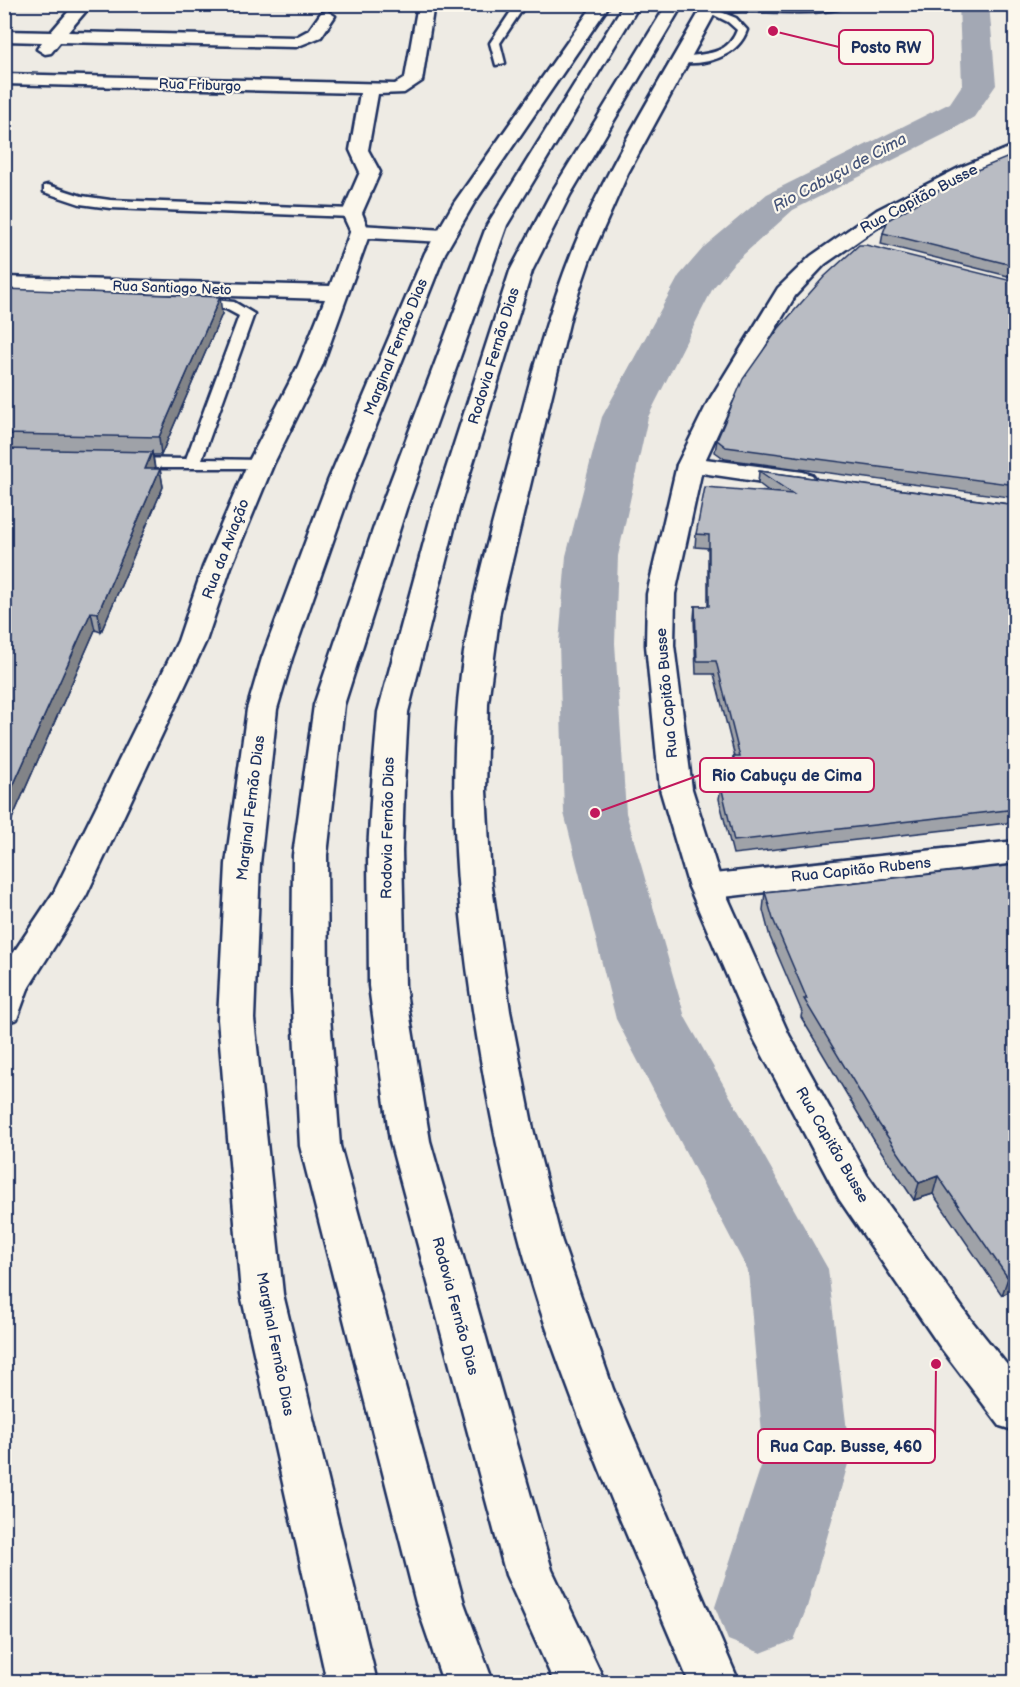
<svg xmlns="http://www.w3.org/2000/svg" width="1020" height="1687" viewBox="0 0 1020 1687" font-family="'Balsamiq Sans',sans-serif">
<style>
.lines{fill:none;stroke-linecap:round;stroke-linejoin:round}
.river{fill:#a3a8b4;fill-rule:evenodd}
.lane-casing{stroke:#1b2f5e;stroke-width:5}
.street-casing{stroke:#1b2f5e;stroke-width:5}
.secondary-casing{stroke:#1b2f5e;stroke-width:5}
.highway-casing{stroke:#1b2f5e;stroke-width:5}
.lane{fill:#fbf7ec;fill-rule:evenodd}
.street{fill:#fbf7ec;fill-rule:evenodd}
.secondary{fill:#fbf7ec;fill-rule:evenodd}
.highway{fill:#fbf7ec;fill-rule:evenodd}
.wall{fill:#9fa2a8;stroke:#1b2f5e;stroke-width:1.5}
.shaded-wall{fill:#828488;stroke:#1b2f5e;stroke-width:1.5}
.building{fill:#b9bcc3;stroke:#1b2f5e;stroke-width:1.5}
.labels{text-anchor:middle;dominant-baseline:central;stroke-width:4.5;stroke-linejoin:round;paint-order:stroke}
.far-street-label{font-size:14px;fill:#1b2f5e;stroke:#fbf7ec}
.street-label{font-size:15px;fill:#1b2f5e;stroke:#fbf7ec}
.water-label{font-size:16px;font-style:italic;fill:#445378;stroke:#fbf7ec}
.leader{fill:none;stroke:#c2185b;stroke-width:2}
.callout-dot{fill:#c2185b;stroke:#fbf7ec;stroke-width:2}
.callout{fill:#fbf7ec;stroke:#c2185b;stroke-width:2}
.callout-label{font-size:16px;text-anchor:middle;font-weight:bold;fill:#1b2f5e}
</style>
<rect width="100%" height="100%" fill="#eeebe4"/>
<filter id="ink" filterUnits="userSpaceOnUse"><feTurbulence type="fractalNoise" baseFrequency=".0167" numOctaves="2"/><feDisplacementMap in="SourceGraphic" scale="12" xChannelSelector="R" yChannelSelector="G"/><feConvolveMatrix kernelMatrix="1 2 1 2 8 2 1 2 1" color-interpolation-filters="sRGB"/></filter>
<g filter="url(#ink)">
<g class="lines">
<path class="river" d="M 959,4 L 989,4 L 996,85 L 974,117 L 945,134 L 793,210 L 733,264 L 713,288 L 648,417 L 618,556 L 615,643 L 626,813 L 685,1017 L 828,1269 L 850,1457 L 807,1607 L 794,1640 L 761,1653 L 728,1640 L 715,1607 L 764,1457 L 748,1271 L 616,1019 L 564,813 L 559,643 L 566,556 L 602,417 L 679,276 L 705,246 L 767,194 L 950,103 L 962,85 Z"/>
<g class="lane-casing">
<g id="lane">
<path d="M 516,4 L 526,4 L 500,43 L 505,63 L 496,65 L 490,43 Z"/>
<path d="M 732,4 L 851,4 C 827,19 753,8 721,12 L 736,18 L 747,30 C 738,57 703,67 676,62 L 676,58 C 700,53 727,58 737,30 L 728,22 L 704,10 Z"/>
<path d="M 48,185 L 82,196 L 110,200 L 352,209 L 358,213 L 352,217 L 110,208 L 80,204 L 44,192 L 44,186 Z"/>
<path d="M 194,298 L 234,302 L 254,314 L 202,459 L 260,460 L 268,465 L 266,468 L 125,468 L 117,463 L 125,458 L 186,459 L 239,316 L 226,309 L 189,305 L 187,302 Z"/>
</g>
</g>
<g class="street-casing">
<g id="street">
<path d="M 75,4 L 92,4 L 68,32 L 296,37 L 309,30 L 321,13 L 327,11 L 335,16 L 321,37 L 296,47 L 60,42 L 51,53 L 45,54 L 37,49 L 42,42 L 4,41 L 4,31 L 51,32 Z"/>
<path d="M 418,4 L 434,4 L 422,81 L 404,93 L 378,94 L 368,150 L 380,172 L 362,213 L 369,231 L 366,235 L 352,235 L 342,213 L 360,172 L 350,150 L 360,93 L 4,84 L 4,74 L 395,84 L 405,78 Z"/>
<path d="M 690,457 L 803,472 L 812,475 L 816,480 L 812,485 L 803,488 L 681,470 L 677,465 L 681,460 Z"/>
<path d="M 1016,841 L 1016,863 L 706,899 L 694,895 L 689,887 L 694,879 L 706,875 Z"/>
<path d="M 11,973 L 24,977 L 29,986 L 17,1019 L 4,1023 L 4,975 Z"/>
</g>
</g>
<g class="secondary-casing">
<g id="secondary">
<path d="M 1016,145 L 1016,158 L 973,176 L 891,218 L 825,264 L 795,296 L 732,402 L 703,465 L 675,594 L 674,645 L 692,789 L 723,887 L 789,1035 L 867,1175 L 971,1320 L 1016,1376 L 1016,1431 L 1000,1426 L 941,1348 L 839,1199 L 753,1037 L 689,887 L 660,789 L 646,645 L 647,594 L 677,465 L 708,402 L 778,288 L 811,256 L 877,210 L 959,168 Z"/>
<path d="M 359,225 L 444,230 L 451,232 L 454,236 L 451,240 L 444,242 L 368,238 L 322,366 L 273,465 L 231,567 L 206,641 L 86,896 L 24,995 L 4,1003 L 4,967 L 54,892 L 178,641 L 203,567 L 247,465 L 298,366 L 325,299 L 4,289 L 4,277 L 330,286 L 352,227 Z"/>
</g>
</g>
<g class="highway-casing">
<g id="highway">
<path d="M 594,4 L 610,4 L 474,203 L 445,253 L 354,481 L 292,658 L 277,709 L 260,864 L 254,1019 L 283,1294 L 377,1682 L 327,1682 L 241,1294 L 218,1019 L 226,864 L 247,709 L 262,658 L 328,481 L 425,253 L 454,203 Z"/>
<path d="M 624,4 L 640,4 L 507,225 L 406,509 L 344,705 L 327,855 L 328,991 L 340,1146 L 464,1603 L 493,1682 L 443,1682 L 416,1603 L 300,1146 L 292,991 L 293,855 L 314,705 L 380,509 L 487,225 Z"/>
<path d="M 667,4 L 683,4 L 570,195 L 532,271 L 459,509 L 408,712 L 404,785 L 402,851 L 405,986 L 430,1141 L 552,1570 L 605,1682 L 554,1682 L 506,1575 L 390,1141 L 369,986 L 368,851 L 372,785 L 378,712 L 433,509 L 510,271 L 550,195 Z"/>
<path d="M 704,4 L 720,4 L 628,173 L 590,259 L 571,315 L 500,611 L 488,703 L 486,791 L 491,880 L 510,1011 L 533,1129 L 561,1239 L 613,1389 L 739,1682 L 689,1682 C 638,1560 583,1438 541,1312 C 512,1222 492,1129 477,1036 C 458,917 446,795 461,674 C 470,601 491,530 510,458 C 530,381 549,304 581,230 C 616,152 661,79 704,4 Z"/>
</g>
</g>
<use href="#lane" class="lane"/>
<use href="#street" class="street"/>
<use href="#secondary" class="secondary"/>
<use href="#highway" class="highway"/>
</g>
<g class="wall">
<path d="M 1016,154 L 1016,278 L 881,244 L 883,233 Z"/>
<path d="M 1016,282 L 1016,498 L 725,459 L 715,452 L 717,440 Z"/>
<path d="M 4,289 L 222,314 L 161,455 L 153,455 L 155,469 L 160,469 L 163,487 L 101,632 L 95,630 L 4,837 Z"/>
<path d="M 759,471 L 1016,505 L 1016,822 L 733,854 L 719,799 L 721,786 L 735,785 L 731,771 L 733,757 L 735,757 L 714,674 L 696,674 L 694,618 L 695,606 L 708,606 L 708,548 L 695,547 L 696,534 L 771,493 L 758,483 Z"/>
<path d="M 1016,865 L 1016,1298 L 1011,1291 L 1002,1295 L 933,1194 L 914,1200 L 875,1142 L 801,1017 L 802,1012 L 770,937 L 763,910 L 765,892 Z"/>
</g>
<g class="shaded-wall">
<path d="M 220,297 L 222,314 L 161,455 L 159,437 Z"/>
<path d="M 152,452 L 155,470 L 145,469 Z"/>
<path d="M 160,469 L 163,487 L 101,632 L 98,613 Z"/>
<path d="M 91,612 L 95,630 L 4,837 L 4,806 Z"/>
<path d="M 938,1176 L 933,1194 L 914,1200 L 919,1183 Z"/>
<path d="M 1016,1275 L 1016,1278 L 1011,1291 L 1002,1295 L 1008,1278 Z"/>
</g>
<g class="building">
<path d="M 1016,154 L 1016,266 L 883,233 L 888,220 L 965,175 Z"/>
<path d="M 859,245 L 866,245 L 1016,282 L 1016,485 L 726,447 L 717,440 L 743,379 L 779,328 L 824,277 Z"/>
<path d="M 4,289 L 220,297 L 159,437 L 4,434 Z"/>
<path d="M 4,449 L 152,452 L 145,469 L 160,469 L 98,613 L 91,612 L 4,806 Z"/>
<path d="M 759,471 L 1016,505 L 1016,809 L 734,841 L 721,786 L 740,784 L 733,757 L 740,757 L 716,661 L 697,661 L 695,606 L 709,606 L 709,535 L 696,534 L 705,487 L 793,494 Z"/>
<path d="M 1016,865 L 1016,1275 L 1008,1278 L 938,1176 L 919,1183 L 879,1124 L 804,999 L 807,999 L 773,919 L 765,892 Z"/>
</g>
</g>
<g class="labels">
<g class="far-street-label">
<text transform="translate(200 85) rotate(2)">Rua Friburgo</text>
<text transform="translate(172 288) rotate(2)">Rua Santiago Neto</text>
</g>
<g class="street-label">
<text transform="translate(919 199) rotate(-28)">Rua Capitão Busse</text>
<text transform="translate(396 347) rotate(-68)">Marginal Fernão Dias</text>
<text transform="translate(494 356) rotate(-73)">Rodovia Fernão Dias</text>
<text transform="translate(226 549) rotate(-69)">Rua da Aviação</text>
<text transform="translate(667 693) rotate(-95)">Rua Capitão Busse</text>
<text transform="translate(251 808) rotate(-83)">Marginal Fernão Dias</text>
<text transform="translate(388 828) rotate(-89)">Rodovia Fernão Dias</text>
<text transform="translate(861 870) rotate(-6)">Rua Capitão Rubens</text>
<text transform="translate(832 1145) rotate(60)">Rua Capitão Busse</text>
<text transform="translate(455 1306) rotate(75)">Rodovia Fernão Dias</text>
<text transform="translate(275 1344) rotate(79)">Marginal Fernão Dias</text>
</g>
<g class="water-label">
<text transform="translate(840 173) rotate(-28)">Rio Cabuçu de Cima</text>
</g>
</g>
<path class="leader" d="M773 31L839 47M595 813L700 775M936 1364L935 1446"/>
<g class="callout-dot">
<circle cx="773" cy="31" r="6"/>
<circle cx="595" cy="813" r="6"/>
<circle cx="936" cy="1364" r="6"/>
</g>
<g class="callout">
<rect x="839" y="30" width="94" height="34" rx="6"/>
<rect x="700" y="758" width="174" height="34" rx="6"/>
<rect x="758" y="1429" width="177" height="34" rx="6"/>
</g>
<g class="callout-label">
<text x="886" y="53">Posto RW</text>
<text x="787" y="781">Rio Cabuçu de Cima</text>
<text x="846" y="1452">Rua Cap. Busse, 460</text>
</g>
<rect width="1020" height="1687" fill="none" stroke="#fbf7ec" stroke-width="24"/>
<rect x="12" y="12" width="996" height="1663" fill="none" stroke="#1b2f5e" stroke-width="2" filter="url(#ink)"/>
</svg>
